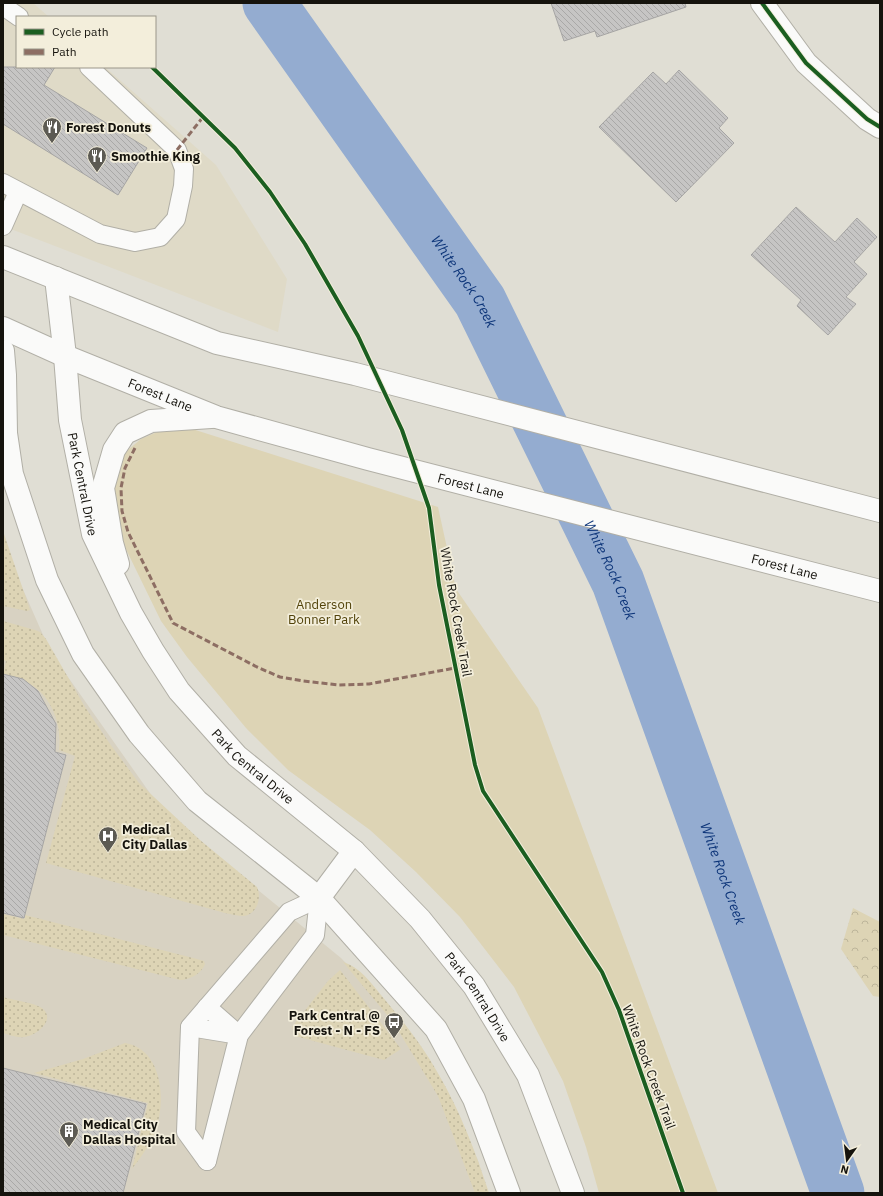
<svg xmlns="http://www.w3.org/2000/svg" width="883" height="1196" viewBox="0 0 883 1196" font-family="'IBM Plex Sans',sans-serif">
<style>
.built{fill:#dfdac7}
.medical{fill:#d8d2c2}
.grass{fill:url(#grass-dots)}
.forest{fill:url(#forest-crowns)}
.park{fill:#ddd4b5}
.lines{fill:none;stroke-linecap:round;stroke-linejoin:round}
.river{stroke:#94acd0;stroke-width:53}
.building{fill:url(#building-back-hatch);stroke:#a6a5a4}
.service-casing{stroke:#b1afa6;stroke-width:20}
.minor-casing{stroke:#b1afa6;stroke-width:24}
.secondary-casing{stroke:#b1afa6;stroke-width:24}
.service{stroke:#fafaf9;stroke-width:18}
.minor{stroke:#fafaf9;stroke-width:22}
.secondary{stroke:#fafaf9;stroke-width:22}
.quiet{stroke:#8d6e63;stroke-width:3;stroke-dasharray:6 3;stroke-linecap:butt}
.cycleway-casing{stroke:#f3eedb;stroke-width:6}
.cycleway{stroke:#1b5e20;stroke-width:4}
.labels{text-anchor:middle;dominant-baseline:central;stroke-width:3.5;stroke-linejoin:round;paint-order:stroke}
.poi-label{font-size:13px;font-weight:bold;fill:#15130d;stroke:#f3eedb;text-anchor:start}
.street-label{font-size:13px;fill:#15130d;stroke:#f3eedb}
.park-label{font-size:13px;fill:#52430a;stroke:#f3eedb}
.water-label{font-size:14px;font-style:italic;fill:#0d3579;stroke:#f3eedb}
</style>
<defs>
<pattern id="grass-dots" width="8" height="8" patternUnits="userSpaceOnUse"><rect width="8" height="8" fill="#ddd4b5"/><path d="M2 2h.1M6 6h.1" fill="none" stroke="#bdb59a" stroke-width="1.8" stroke-linecap="round"/></pattern>
<pattern id="forest-crowns" width="20" height="18" patternUnits="userSpaceOnUse"><rect width="20" height="18" fill="#ddd4b5"/><path d="M2 6a3 3 0 1 1 6 0M12 15a3 3 0 1 1 6 0" fill="none" stroke="#bdb59a"/></pattern>
<pattern id="building-back-hatch" width="6" height="6" patternUnits="userSpaceOnUse"><rect width="6" height="6" fill="#c6c5c4"/><path d="M-1 5l2 2M0 0l6 6M5-1l2 2" fill="none" stroke="#a9a8a7"/></pattern>
</defs>
<rect width="100%" height="100%" fill="#e0ded4"/>
<path class="built" d="M 3,3 L 33,3 L 49,17 L 17,17 L 17,67 L 105,67 L 216,165 L 287,279 L 278,332 L 3,226 Z"/>
<path class="medical" d="M 3,544 L 51,653 L 164,813 L 341,958 L 406,1026 L 452,1100 L 479,1163 L 484,1193 L 3,1193 Z"/>
<g class="grass">
<path d="M 3,531 L 29,607 L 30,610 L 27,611 L 3,606 Z"/>
<path d="M 3,621 L 35,630 L 40,632 L 46,639 L 85,707 L 110,744 L 139,783 L 200,840 L 257,887 C 262,898 257,914 244,916 C 238,916 231,914 225,913 L 46,863 L 75,756 L 59,750 C 62,725 52,697 30,684 C 22,680 12,678 3,676 L 6,661 L 3,660 Z"/>
<path d="M 3,914 L 24,919 L 25,915 L 197,959 L 204,961 L 205,964 C 202,973 190,980 180,980 L 3,935 Z"/>
<path d="M 343,962 C 360,967 370,982 381,995 C 402,1020 423,1046 439,1075 C 460,1111 476,1153 489,1193 L 475,1193 L 438,1096 L 393,1022 Z"/>
<path d="M 340,970 L 401,1049 L 384,1060 L 295,1036 L 292,1027 L 328,981 Z"/>
<path d="M 3,997 C 12,1000 35,1003 42,1008 C 57,1020 36,1036 24,1037 C 17,1038 10,1035 3,1033 Z"/>
<path d="M 125,1043 C 164,1049 167,1106 154,1134 C 149,1147 140,1158 132,1169 L 148,1103 L 34,1073 L 83,1059 Z"/>
</g>
<path class="forest" d="M 853,908 L 880,922 L 880,997 L 873,996 L 841,949 Z"/>
<path class="park" d="M 186,427 L 438,507 L 456,589 L 538,708 L 718,1193 L 599,1193 L 586,1147 L 563,1081 L 514,987 L 460,917 L 416,872 L 370,830 L 288,770 L 246,728 L 187,657 L 161,621 L 120,537 L 111,488 L 123,454 L 141,439 L 164,429 Z"/>
<g class="lines">
<path class="river" id="s1" d="M 269,3 L 480,301 L 618,582 L 838,1193"/>
</g>
<g class="building">
<path d="M 551,3 L 685,3 L 686,7 L 597,37 L 595,31 L 564,41 Z"/>
<path d="M 3,67 L 55,67 L 44,85 L 147,148 L 118,195 L 3,124 Z"/>
<path d="M 679,70 L 728,118 L 719,128 L 734,143 L 676,202 L 599,127 L 653,72 L 666,84 Z"/>
<path d="M 796,207 L 835,242 L 857,218 L 877,237 L 854,262 L 867,274 L 846,297 L 856,304 L 828,335 L 797,306 L 801,300 L 751,255 Z"/>
<path d="M 3,674 L 23,679 L 38,691 L 56,724 L 55,752 L 66,755 L 24,918 L 3,913 Z"/>
<path d="M 3,1068 L 146,1104 L 123,1193 L 3,1193 Z"/>
</g>
<g class="lines">
<g class="service-casing">
<g id="service">
<path d="M 3,6 L 19,17"/>
<path d="M 3,183 L 100,234 L 135,242 L 160,237 L 176,219 L 183,186 L 184,169 L 177,150 L 89,67"/>
<path d="M 3,226 L 18,192"/>
<path d="M 207,1007 L 239,1035"/>
<path d="M 190,1027 L 239,1035"/>
<path d="M 207,1161 L 186,1132 L 190,1027 L 289,912 L 319,898"/>
<path d="M 207,1161 L 239,1035 L 315,935 L 319,898"/>
</g>
</g>
<g class="minor-casing">
<path id="minor" d="M 762,3 L 806,63 L 867,119 L 880,127"/>
</g>
<g class="secondary-casing">
<g id="secondary">
<path d="M 3,257 L 217,343 L 355,374 L 880,511"/>
<path id="s2" d="M 56,278 L 65,356 L 70,420 L 93,534 L 131,613 L 153,651 L 179,691 L 237,756 L 354,851 L 420,919 L 474,986 L 528,1075 L 573,1193"/>
<path id="s3" d="M 3,328 L 65,356 L 216,417 L 368,459 L 880,591"/>
<path d="M 3,351 L 5,375 L 6,433 L 12,474 L 47,580 L 83,654 L 139,734 L 197,801 L 319,898 L 436,1029 L 474,1099 L 509,1193"/>
<path d="M 118,564 L 112,543 L 103,488 L 114,450 L 125,433 L 151,421 L 211,417"/>
<path d="M 319,898 L 354,851"/>
</g>
</g>
<use href="#service" class="service"/>
<use href="#minor" class="minor"/>
<use href="#secondary" class="secondary"/>
<g class="quiet">
<path d="M 177,150 L 203,117"/>
<path d="M 135,448 L 125,468 L 121,488 L 122,511 L 128,532 L 173,623 L 257,667 L 280,677 L 303,681 L 339,685 L 369,684 L 455,668"/>
</g>
<g class="cycleway-casing">
<g id="cycleway">
<path d="M 762,3 L 806,63 L 867,119 L 880,127"/>
<path d="M 152,67 L 235,148 L 270,192 L 305,244 L 358,336 L 402,430 L 429,508 L 439,585 L 475,765 L 483,791 L 602,972 L 619,1010 L 683,1193"/>
</g>
</g>
<use href="#cycleway" class="cycleway"/>
</g>
<defs>
<g id="restaurant-pin" transform="scale(1)"><path d="M0 17L-7.5 6A9.5 9.5 0 1 1 7.5 6Z" fill="#5c5a53" stroke="#f3eedb"/><path d="M-5-6h1v4h1v-4h1v4h1v-4h1v5L-1.5 .5V6h-2V.5L-5-1ZM5-6V6H3V1.5H1.5Q1.5-4 5-6Z" fill="#fff"/></g>
<g id="hospital-pin" transform="scale(1)"><path d="M0 17L-7.5 6A9.5 9.5 0 1 1 7.5 6Z" fill="#5c5a53" stroke="#f3eedb"/><path d="M-5-5h3v3.5h4V-5h3V5h-3V1.5h-4V5h-3Z" fill="#fff"/></g>
<g id="bus-pin" transform="scale(1)"><path d="M0 17L-7.5 6A9.5 9.5 0 1 1 7.5 6Z" fill="#5c5a53" stroke="#f3eedb"/><path d="M-5-6H5V4H4V6H2V4H-2V6H-4V4H-5ZM-3.5-4V0h7V-4ZM-3.5 1.2v1.5H-2V1.2ZM2 1.2v1.5H3.5V1.2Z" fill="#fff"/></g>
<g id="building-pin" transform="scale(1)"><path d="M0 17L-7.5 6A9.5 9.5 0 1 1 7.5 6Z" fill="#5c5a53" stroke="#f3eedb"/><path d="M-4-6H4V6H1V3H-1V6H-4ZM-2.5-4.3h1.7v1.8h-1.7ZM.8-4.3h1.7v1.8H.8ZM-2.5-1h1.7V.8h-1.7ZM.8-1h1.7V.8H.8Z" fill="#fff"/></g>
</defs>
<g fill-rule="evenodd">
<use href="#restaurant-pin" x="52" y="127"/>
<use href="#restaurant-pin" x="97" y="156"/>
<use href="#hospital-pin" x="108" y="836"/>
<use href="#bus-pin" x="394" y="1022"/>
<use href="#building-pin" x="69" y="1131"/>
</g>
<g class="labels">
<g class="poi-label">
<text x="66" y="127">Forest Donuts</text>
<text x="111" y="156">Smoothie King</text>
<text x="122" y="829">Medical<tspan x="122" dy="15">City Dallas</tspan></text>
<text x="380" y="1015" text-anchor="end">Park Central @<tspan x="380" dy="15">Forest - N - FS</tspan></text>
<text x="83" y="1124">Medical City<tspan x="83" dy="15">Dallas Hospital</tspan></text>
</g>
<g class="street-label">
<text stroke="none"><textPath href="#s3" startOffset="171">Forest Lane</textPath></text>
<text stroke="none"><textPath href="#s2" startOffset="208">Park Central Drive</textPath></text>
<text stroke="none"><textPath href="#s3" startOffset="495">Forest Lane</textPath></text>
<text stroke="none"><textPath href="#s3" startOffset="819">Forest Lane</textPath></text>
<text transform="translate(456 612) rotate(80)">White Rock Creek Trail</text>
<text stroke="none"><textPath href="#s2" startOffset="544">Park Central Drive</textPath></text>
<text stroke="none"><textPath href="#s2" startOffset="868">Park Central Drive</textPath></text>
<text transform="translate(649 1067) rotate(70)">White Rock Creek Trail</text>
</g>
<g class="park-label">
<text x="324" y="604">Anderson<tspan x="324" dy="15">Bonner Park</tspan></text>
</g>
<g class="water-label">
<text stroke="none"><textPath href="#s1" startOffset="340">White Rock Creek</textPath></text>
<text stroke="none"><textPath href="#s1" startOffset="664">White Rock Creek</textPath></text>
<text stroke="none"><textPath href="#s1" startOffset="988">White Rock Creek</textPath></text>
</g>
</g>
<rect width="883" height="1196" fill="none" stroke="#15130d" stroke-width="8"/>
<rect x="16" y="16" width="140" height="52" fill="#f3eedb" stroke="#9a9689"/>
<rect x="24" y="29" width="20" height="6" fill="#1b5e20" stroke="#9a9689"/>
<text x="52" y="36" font-size="12" fill="#15130d">Cycle path</text>
<rect x="24" y="49" width="20" height="6" fill="#8d6e63" stroke="#9a9689"/>
<text x="52" y="56" font-size="12" fill="#15130d">Path</text>
<g transform="translate(847 1160) rotate(194)" stroke="#f3eedb" stroke-width="3" paint-order="stroke">
<path d="M0-3L7 15L0 10L-7 15Z" fill="#15130d"/>
<text y="-6" font-size="11" font-weight="bold" text-anchor="middle" fill="#15130d">N</text>
</g>
</svg>
